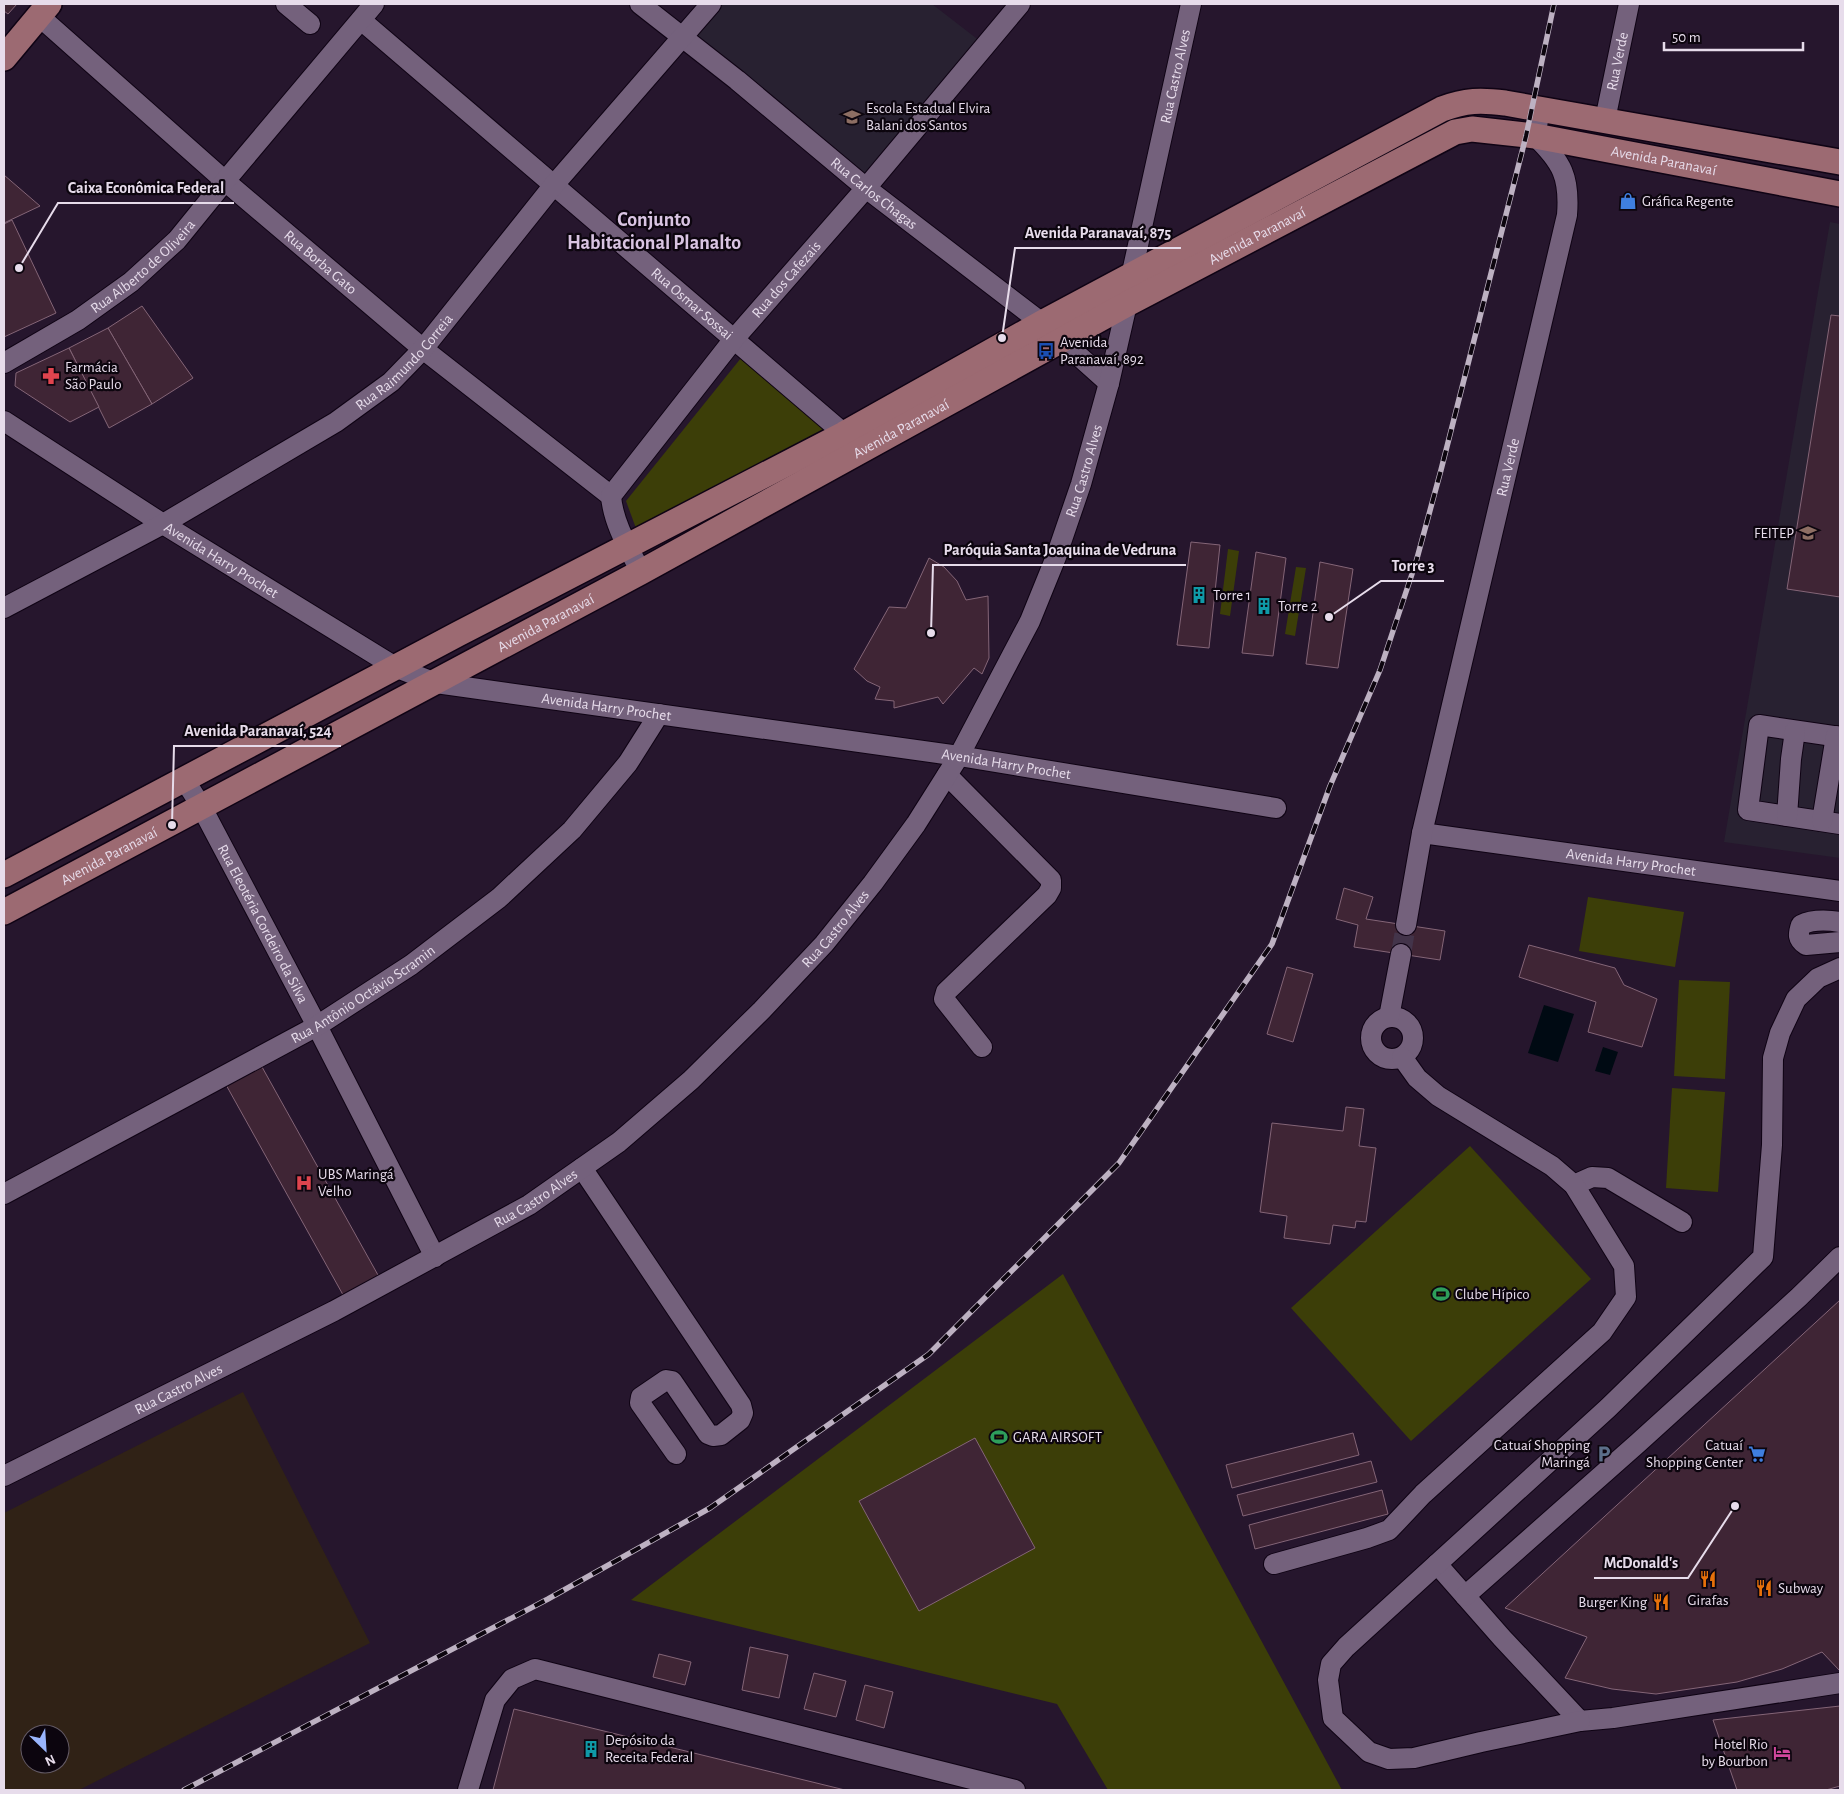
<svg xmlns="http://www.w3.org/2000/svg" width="1844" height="1794" viewBox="0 0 1844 1794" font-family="'Alegreya Sans',sans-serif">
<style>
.industrial{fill:#302216;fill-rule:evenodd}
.education{fill:#282131}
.green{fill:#3c3e08}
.water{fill:#000a13}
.building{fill:#3f2535;stroke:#846577}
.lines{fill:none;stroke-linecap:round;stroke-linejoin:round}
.minor-tunnel{stroke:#43344a;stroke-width:20;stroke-dasharray:20 10;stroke-linecap:butt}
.minor-casing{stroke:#0f0314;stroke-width:22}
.major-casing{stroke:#0f0314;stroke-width:28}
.minor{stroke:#74617c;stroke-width:20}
.major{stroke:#9c6a72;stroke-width:25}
.rail-casing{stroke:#bdb1c2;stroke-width:5.5}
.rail{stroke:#0c050e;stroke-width:4;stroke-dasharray:11;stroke-linecap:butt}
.labels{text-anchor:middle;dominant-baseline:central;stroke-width:4.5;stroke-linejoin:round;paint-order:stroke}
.street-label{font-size:15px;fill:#e7dceb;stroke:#0c050e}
.poi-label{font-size:15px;fill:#e7dceb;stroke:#0c050e;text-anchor:start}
.district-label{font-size:20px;font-weight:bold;fill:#d9c4e2;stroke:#0c050e}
.leader{fill:none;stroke:#e7dceb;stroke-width:2}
.callout-dot{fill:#e7dceb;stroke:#0c050e;stroke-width:2}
.callout-label{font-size:16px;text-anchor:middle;font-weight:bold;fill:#e7dceb;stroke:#0c050e;stroke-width:4.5;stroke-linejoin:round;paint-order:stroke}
</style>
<rect width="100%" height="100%" fill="#26162d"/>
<path class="industrial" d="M 243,1392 L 370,1643 L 79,1790 L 4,1790 L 4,1513 ZM 30,1734 L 60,1734 L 60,1764 L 30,1764 Z"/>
<g class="education">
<path d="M 711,4 L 932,4 L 985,45 L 866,188 L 683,38 Z"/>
<path d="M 1830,222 L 1840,224 L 1840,858 L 1724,842 Z"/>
</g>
<g class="green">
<path d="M 741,358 L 830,434 L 637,531 L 626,501 Z"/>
<path d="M 1228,549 L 1239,551 L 1230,616 L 1220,614 Z"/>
<path d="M 1296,567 L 1306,568 L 1295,636 L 1285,634 Z"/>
<path d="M 1588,897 L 1684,912 L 1675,967 L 1579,951 Z"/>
<path d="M 1679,980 L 1730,982 L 1725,1079 L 1674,1076 Z"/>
<path d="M 1672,1088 L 1725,1092 L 1718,1192 L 1666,1188 Z"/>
<path d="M 1470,1146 L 1591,1279 L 1411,1441 L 1291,1308 Z"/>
<path d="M 1063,1274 L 1342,1790 L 1108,1790 L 1057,1704 L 631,1600 Z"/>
</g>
<g class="water">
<path d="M 1544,1005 L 1574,1014 L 1558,1062 L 1528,1053 Z"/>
<path d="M 1603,1047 L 1618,1052 L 1610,1075 L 1595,1071 Z"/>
</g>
<g class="building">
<path d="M 4,4 L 17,4 L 8,14 L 4,11 Z"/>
<path d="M 4,175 L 40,206 L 4,223 Z"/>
<path d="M 12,220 L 56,313 L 4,337 L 4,224 Z"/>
<path d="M 142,306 L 193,378 L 152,404 L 108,328 Z"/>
<path d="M 1831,315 L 1840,316 L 1840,597 L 1787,589 Z"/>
<path d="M 108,328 L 152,404 L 109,428 L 69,348 Z"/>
<path d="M 69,348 L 99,407 L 70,422 L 15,386 L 16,373 Z"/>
<path d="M 1191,542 L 1220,545 L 1209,648 L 1177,645 Z"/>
<path d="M 1256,552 L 1286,558 L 1273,656 L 1242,653 Z"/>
<path d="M 929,558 L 944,567 L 957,581 L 966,600 L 988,596 L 989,658 L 982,674 L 974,668 L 943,704 L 938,697 L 894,708 L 894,701 L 875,699 L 880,687 L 867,681 L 854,669 L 889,607 L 906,608 Z"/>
<path d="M 1320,562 L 1353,569 L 1338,668 L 1306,664 Z"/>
<path d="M 1344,888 L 1373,897 L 1366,919 L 1445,931 L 1440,960 L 1354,947 L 1358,925 L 1336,919 Z"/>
<path d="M 1529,945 L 1615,968 L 1624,985 L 1657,999 L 1642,1047 L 1588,1032 L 1596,1002 L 1519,977 Z"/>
<path d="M 1287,967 L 1313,974 L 1293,1042 L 1267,1034 Z"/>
<path d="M 257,1058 L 383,1284 L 347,1302 L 225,1083 Z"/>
<path d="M 1346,1107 L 1364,1109 L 1359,1146 L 1376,1148 L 1366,1222 L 1356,1221 L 1355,1228 L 1333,1225 L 1330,1244 L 1284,1238 L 1287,1216 L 1260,1212 L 1272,1123 L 1343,1131 Z"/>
<path d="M 1840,1300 L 1840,1671 L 1822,1652 L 1782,1669 L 1737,1682 L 1656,1694 L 1612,1689 L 1565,1678 L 1587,1637 L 1505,1608 Z"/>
<path d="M 1353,1433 L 1359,1455 L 1232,1488 L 1226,1465 Z"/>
<path d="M 975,1438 L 1035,1548 L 919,1611 L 859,1501 Z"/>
<path d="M 1371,1461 L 1377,1482 L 1243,1516 L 1237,1495 Z"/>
<path d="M 1382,1490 L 1388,1514 L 1255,1549 L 1249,1525 Z"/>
<path d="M 750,1647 L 788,1655 L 779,1698 L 742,1690 Z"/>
<path d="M 659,1654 L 691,1662 L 685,1685 L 653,1677 Z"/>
<path d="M 814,1673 L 846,1681 L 836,1717 L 804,1709 Z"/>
<path d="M 865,1685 L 893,1692 L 884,1728 L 856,1720 Z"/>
<path d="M 1840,1706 L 1840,1786 L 1826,1790 L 1737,1790 L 1713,1720 Z"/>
<path d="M 514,1709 L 845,1790 L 493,1790 Z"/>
</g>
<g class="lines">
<path class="minor-tunnel" d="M 1401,954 L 1406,925"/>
<g class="minor-casing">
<g id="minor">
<path d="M 286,4 L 310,24"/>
<path id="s1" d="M 640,4 L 737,80 L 866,188 L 1042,323 L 1109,383"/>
<path id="s2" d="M 39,16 L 225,181 L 423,349 L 611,496"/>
<path id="s3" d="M 361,20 L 855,443"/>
<path id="s4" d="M 1605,120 L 1629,4"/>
<path id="s5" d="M 4,363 L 78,320 L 131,282 L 177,240 L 225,181 L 374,4"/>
<path id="s6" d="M 4,421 L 163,524 L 397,668 L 436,683 L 959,756 L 1276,808"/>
<path id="s7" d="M 641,572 C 629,549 613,523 611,496 L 734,339 L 866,188 L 1020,4"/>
<path id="s8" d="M 4,608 L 163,524 L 336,422 L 391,382 L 423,349 L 553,186 L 711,4"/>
<path d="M 1840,737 L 1759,725 L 1748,810 L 1840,824"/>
<path d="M 947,775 L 1051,880 L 1051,888 L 1047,895 L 946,992 L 944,999 L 982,1047"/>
<path id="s9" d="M 184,779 L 201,806 L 317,1026 L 435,1257"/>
<path d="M 1787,816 L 1791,759 L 1795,731"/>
<path d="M 1822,821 L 1836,736"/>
<path id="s10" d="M 1422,833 L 1840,891"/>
<path d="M 1840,922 C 1827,920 1813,919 1801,925 C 1798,934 1797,939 1806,945 L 1840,942"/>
<path id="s11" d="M 1406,925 L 1422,833 L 1567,215 C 1570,177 1562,162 1535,136 L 1540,110"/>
<circle cx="1392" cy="1038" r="21"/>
<path d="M 1389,1017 L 1401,954"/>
<path d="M 582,1168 L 741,1405 L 743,1413 L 740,1420 L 721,1435 L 713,1436 L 708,1434 L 672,1381 L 666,1380 L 641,1397 L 640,1403 L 676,1454"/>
<path d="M 1574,1185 L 1592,1177 L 1608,1178 L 1682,1222"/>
<path id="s12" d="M 4,1194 L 317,1026 L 411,965 L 499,898 L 572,830 L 628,763 L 659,714"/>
<path id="s13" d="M 4,1476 L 334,1311 L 529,1205 L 619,1142 L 691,1080 L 762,1010 L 824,944 L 873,883 L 916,824 L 959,756 L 1030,621 L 1056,557 L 1081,484 L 1109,383 L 1127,304 L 1131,277 L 1191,4"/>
<path d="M 1274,1564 L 1367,1538 L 1389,1530 L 1423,1494 L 1602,1332 L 1626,1297 L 1624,1266 L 1574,1185 L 1552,1166 L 1438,1096 L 1417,1078 L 1402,1057"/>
<path d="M 1437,1564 L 1502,1638 L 1580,1721 L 1613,1718 L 1840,1683"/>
<path d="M 1465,1596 L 1638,1443 L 1799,1297 L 1840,1257"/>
<path d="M 1580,1721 L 1481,1742 L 1414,1758 L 1389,1759 L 1369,1752 L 1333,1718 L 1328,1680 L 1331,1664 L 1346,1647 L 1608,1408 L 1763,1257 L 1772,1145 L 1773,1058 L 1780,1033 L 1796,999 L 1818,978 L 1840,968"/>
<path d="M 468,1790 L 495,1700 L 512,1679 L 535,1669 L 1015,1790"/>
</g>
</g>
<g class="major-casing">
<g id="major">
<path d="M 4,58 L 49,4"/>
<path d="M 4,875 L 458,634 L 844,434 L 1042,323 L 1442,109 C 1466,100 1481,100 1505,103 L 1840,162"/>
<path id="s14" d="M 4,912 L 641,572 L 1127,304 L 1455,132 L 1472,129 L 1535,136 L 1840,194"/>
</g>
</g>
<use href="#minor" class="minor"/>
<use href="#major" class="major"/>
<g class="rail-casing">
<path id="rail" d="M 184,1790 L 548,1599 L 710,1508 L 929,1354 L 1119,1163 L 1272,944 L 1330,786 L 1380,670 L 1416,562 L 1441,470 L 1526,136 L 1554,4"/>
</g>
<use href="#rail" class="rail"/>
</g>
<defs>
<g id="school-bare" transform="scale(1.35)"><path d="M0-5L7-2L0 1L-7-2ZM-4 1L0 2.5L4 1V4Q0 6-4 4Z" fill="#8d6e63" stroke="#0c050e" stroke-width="2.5" paint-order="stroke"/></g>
<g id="shop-bare" transform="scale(1.35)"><path d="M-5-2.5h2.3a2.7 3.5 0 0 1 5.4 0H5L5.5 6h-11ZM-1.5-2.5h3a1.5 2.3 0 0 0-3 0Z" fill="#3f7fe0" stroke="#0c050e" stroke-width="2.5" paint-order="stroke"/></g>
<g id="bus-bare" transform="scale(1.35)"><path d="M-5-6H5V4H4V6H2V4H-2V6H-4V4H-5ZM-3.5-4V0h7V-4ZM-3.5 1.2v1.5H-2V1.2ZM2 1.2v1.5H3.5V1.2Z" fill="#1a4fb4" stroke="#0c050e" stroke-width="2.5" paint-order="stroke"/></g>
<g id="pharmacy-bare" transform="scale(1.35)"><path d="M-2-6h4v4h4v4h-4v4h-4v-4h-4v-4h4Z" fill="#e0444e" stroke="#0c050e" stroke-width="2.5" paint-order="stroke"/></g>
<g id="university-bare" transform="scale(1.35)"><path d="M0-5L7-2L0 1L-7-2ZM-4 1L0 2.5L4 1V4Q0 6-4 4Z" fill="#8d6e63" stroke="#0c050e" stroke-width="2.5" paint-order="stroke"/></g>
<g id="building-bare" transform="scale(1.35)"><path d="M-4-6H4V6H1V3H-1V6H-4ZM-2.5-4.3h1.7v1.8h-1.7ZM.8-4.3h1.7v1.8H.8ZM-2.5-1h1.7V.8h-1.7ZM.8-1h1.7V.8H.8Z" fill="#0f9aa8" stroke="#0c050e" stroke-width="2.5" paint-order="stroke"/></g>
<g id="hospital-bare" transform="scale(1.35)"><path d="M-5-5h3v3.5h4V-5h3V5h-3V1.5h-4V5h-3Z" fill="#e0444e" stroke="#0c050e" stroke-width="2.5" paint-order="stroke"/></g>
<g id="stadium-bare" transform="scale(1.35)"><path d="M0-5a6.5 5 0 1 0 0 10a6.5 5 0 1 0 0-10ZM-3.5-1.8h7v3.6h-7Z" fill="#2e9e5b" stroke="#0c050e" stroke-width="2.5" paint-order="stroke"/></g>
<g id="parking-bare" transform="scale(1.35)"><path d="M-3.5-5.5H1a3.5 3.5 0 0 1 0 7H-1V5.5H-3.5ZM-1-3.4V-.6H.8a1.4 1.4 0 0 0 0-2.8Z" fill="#5c6f8a" stroke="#0c050e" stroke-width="2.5" paint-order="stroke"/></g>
<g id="supermarket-bare" transform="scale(1.35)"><path d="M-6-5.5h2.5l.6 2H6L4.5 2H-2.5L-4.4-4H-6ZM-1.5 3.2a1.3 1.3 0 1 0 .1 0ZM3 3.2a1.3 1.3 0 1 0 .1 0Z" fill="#3f7fe0" stroke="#0c050e" stroke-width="2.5" paint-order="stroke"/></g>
<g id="restaurant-bare" transform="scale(1.35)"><path d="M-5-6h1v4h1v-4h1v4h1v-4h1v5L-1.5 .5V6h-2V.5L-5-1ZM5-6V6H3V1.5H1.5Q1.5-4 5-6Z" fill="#e8710a" stroke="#0c050e" stroke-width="2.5" paint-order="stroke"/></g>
<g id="hotel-bare" transform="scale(1.35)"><path d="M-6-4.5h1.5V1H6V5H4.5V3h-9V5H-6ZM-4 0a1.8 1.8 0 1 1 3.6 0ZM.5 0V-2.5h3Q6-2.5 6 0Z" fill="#d1479c" stroke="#0c050e" stroke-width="2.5" paint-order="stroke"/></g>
</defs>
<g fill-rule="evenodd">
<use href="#school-bare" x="852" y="117"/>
<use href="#shop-bare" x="1628" y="201"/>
<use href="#bus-bare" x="1046" y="351"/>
<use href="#pharmacy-bare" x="51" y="376"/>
<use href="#university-bare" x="1808" y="533"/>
<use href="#building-bare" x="1199" y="595"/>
<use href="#building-bare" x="1264" y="606"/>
<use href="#hospital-bare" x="304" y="1183"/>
<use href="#stadium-bare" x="1441" y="1294"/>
<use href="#stadium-bare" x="999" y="1437"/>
<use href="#parking-bare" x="1604" y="1454"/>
<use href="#supermarket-bare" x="1757" y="1454"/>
<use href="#restaurant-bare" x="1708" y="1579"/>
<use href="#restaurant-bare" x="1764" y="1588"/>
<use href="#restaurant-bare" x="1661" y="1602"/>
<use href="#building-bare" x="591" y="1749"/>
<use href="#hotel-bare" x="1782" y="1753"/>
</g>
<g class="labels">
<g class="street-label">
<text stroke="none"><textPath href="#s4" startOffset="60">Rua Verde</textPath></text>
<text stroke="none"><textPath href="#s13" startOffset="1935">Rua Castro Alves</textPath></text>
<text stroke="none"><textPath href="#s14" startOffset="1859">Avenida Paranavaí</textPath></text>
<text stroke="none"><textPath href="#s1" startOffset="301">Rua Carlos Chagas</textPath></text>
<text stroke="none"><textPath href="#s14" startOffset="1424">Avenida Paranavaí</textPath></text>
<text stroke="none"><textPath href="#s2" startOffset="374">Rua Borba Gato</textPath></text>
<text stroke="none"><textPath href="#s5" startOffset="170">Rua Alberto de Oliveira</textPath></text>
<text stroke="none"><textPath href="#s7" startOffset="361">Rua dos Cafezais</textPath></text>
<text stroke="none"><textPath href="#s3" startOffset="436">Rua Osmar Sossai</textPath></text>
<text stroke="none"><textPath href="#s8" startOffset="472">Rua Raimundo Correia</textPath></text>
<text stroke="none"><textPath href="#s14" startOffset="1019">Avenida Paranavaí</textPath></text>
<text stroke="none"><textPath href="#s11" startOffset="469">Rua Verde</textPath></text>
<text stroke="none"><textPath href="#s13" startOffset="1530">Rua Castro Alves</textPath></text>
<text stroke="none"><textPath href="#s6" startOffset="258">Avenida Harry Prochet</textPath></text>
<text stroke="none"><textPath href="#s14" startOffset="614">Avenida Paranavaí</textPath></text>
<text stroke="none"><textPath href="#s6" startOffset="678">Avenida Harry Prochet</textPath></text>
<text stroke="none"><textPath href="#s6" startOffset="1082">Avenida Harry Prochet</textPath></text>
<text stroke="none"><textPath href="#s14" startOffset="119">Avenida Paranavaí</textPath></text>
<text stroke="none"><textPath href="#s10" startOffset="211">Avenida Harry Prochet</textPath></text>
<text stroke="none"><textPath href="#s9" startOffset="165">Rua Eleotéria Cordeiro da Silva</textPath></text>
<text stroke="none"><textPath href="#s13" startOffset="1005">Rua Castro Alves</textPath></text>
<text stroke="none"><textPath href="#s12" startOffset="411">Rua Antônio Octávio Scramin</textPath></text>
<text stroke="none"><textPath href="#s13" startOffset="600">Rua Castro Alves</textPath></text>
<text stroke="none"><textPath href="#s13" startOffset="195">Rua Castro Alves</textPath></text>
</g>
<g class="poi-label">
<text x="866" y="108">Escola Estadual Elvira<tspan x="866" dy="17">Balani dos Santos</tspan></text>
<text x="1642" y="201">Gráfica Regente</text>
<text x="1060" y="342">Avenida<tspan x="1060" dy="17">Paranavaí, 892</tspan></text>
<text x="65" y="367">Farmácia<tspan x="65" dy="17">São Paulo</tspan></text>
<text x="1794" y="533" text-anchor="end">FEITEP</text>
<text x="1213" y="595">Torre 1</text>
<text x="1278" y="606">Torre 2</text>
<text x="318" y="1174">UBS Maringá<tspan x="318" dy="17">Velho</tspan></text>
<text x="1455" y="1294">Clube Hípico</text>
<text x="1013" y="1437">GARA AIRSOFT</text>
<text x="1590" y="1445" text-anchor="end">Catuaí Shopping<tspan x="1590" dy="17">Maringá</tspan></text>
<text x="1743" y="1445" text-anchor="end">Catuaí<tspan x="1743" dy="17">Shopping Center</tspan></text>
<text x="1778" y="1588">Subway</text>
<text x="1708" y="1600" text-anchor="middle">Girafas</text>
<text x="1647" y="1602" text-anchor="end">Burger King</text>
<text x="605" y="1740">Depósito da<tspan x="605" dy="17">Receita Federal</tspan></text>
<text x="1768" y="1744" text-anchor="end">Hotel Rio<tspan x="1768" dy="17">by Bourbon</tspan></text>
</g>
<g class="district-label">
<text x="654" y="220">Conjunto<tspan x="654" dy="23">Habitacional Planalto</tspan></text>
</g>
</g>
<path class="leader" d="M19 268L58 203H234M1002 338L1015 248H1181M931 633L933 565H1186M1329 617L1381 581H1444M172 825L174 746H341M1735 1506L1688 1578H1594"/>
<g class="callout-dot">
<circle cx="19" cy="268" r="5"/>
<circle cx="1002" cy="338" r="5"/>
<circle cx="931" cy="633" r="5"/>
<circle cx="1329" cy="617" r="5"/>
<circle cx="172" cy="825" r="5"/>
<circle cx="1735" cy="1506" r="5"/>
</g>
<g class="callout-label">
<text x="146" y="193">Caixa Econômica Federal</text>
<text x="1098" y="238">Avenida Paranavaí, 875</text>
<text x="1060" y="555">Paróquia Santa Joaquina de Vedruna</text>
<text x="1413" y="571">Torre 3</text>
<text x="258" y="736">Avenida Paranavaí, 524</text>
<text x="1641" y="1568">McDonald's</text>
</g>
<rect width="1844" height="1794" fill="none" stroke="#e7dceb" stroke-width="10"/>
<g transform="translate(45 1749) rotate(155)"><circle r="24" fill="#0c050e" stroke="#645b66"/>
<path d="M0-4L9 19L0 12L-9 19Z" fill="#99b5fd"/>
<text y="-8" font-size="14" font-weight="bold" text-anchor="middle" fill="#e7dceb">N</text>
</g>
<path d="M1664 42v8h139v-8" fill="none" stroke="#e7dceb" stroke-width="2.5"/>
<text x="1672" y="42" font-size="15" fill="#e7dceb" stroke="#0c050e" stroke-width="4" paint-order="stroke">50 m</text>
</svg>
